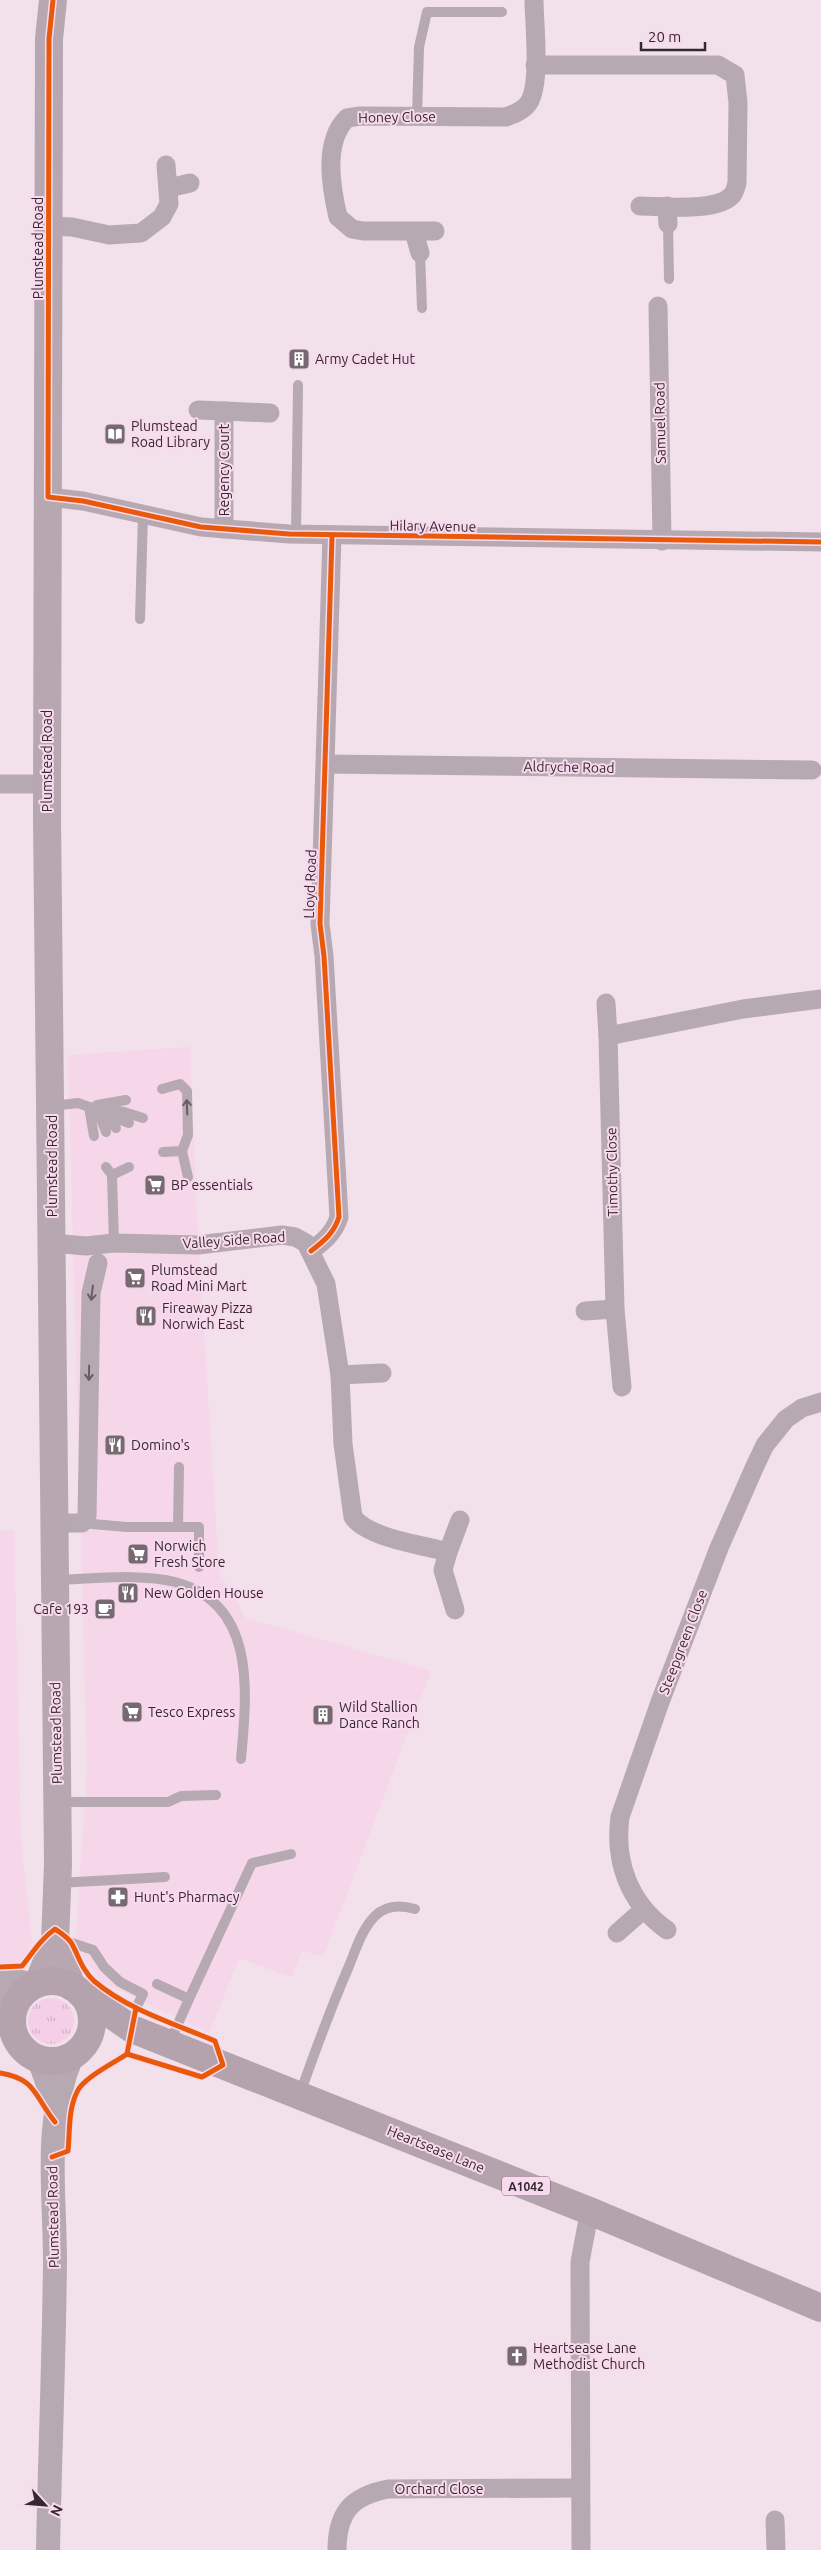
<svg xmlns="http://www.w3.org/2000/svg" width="821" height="2550" viewBox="0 0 821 2550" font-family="Ubuntu,sans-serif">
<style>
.built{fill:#f5d7e9}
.grass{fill:url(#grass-tufts)}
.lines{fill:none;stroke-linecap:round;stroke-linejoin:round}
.service{stroke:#b6a9b1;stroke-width:10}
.minor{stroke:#b6a9b1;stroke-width:19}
.tertiary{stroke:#b6a9b1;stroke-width:24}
.secondary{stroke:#b6a7b1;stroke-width:28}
.trunk{stroke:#b4a2ac;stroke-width:28}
.cycleway-casing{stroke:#f9d9ed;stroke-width:8}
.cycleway{stroke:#e8590c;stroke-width:5}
.oneway{stroke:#695c64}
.labels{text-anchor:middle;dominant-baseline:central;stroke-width:4;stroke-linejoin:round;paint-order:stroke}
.shield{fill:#f9d9ed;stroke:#705e69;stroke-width:1}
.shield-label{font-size:12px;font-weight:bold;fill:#352930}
.street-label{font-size:14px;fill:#352930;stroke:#f9d9ed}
.poi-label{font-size:14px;fill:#352930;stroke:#f9d9ed;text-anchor:start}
</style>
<defs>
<pattern id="grass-tufts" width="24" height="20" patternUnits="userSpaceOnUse" patternTransform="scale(1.25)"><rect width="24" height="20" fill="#f4cfe7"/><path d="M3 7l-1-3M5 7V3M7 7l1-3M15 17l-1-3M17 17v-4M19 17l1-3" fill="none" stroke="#d2b2c6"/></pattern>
</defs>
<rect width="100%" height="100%" fill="#f2e0eb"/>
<g class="built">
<path d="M 190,1047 L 197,1220 L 219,1572 L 246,1618 L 431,1671 L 323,1957 L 302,1950 L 292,1977 L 239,1958 L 209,2033 L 104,1983 L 86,1962 L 76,1939 L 87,1767 L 68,1055 Z"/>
<path d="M 0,1530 L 14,1531 L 21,1840 L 32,1943 L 26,1958 L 8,1969 L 0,1965 Z"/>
</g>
<circle class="grass" cx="51" cy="2021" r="23"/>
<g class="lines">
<g class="service">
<path d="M 417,116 L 419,47 L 427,12 L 502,12"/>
<path d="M 668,224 L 669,279"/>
<path d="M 420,253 L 422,308"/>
<path d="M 296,534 L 298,385"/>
<path d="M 140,619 L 143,515"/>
<path d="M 162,1089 L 180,1084 L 187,1091 L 188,1135 L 182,1151"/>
<path d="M 97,1105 L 126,1100"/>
<path d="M 52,1106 L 78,1103 L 89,1107 L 94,1136"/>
<path d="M 89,1107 L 124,1112 L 143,1118"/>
<path d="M 95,1113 L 101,1119 L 106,1132"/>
<path d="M 103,1114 L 116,1128"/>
<path d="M 106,1114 L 129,1123"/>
<path d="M 163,1152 L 182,1151 L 188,1177"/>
<path d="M 106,1167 L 112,1175 L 114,1243"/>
<path d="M 112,1175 L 129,1167"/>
<path d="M 82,1523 L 126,1527 L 199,1527 L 199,1567"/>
<path d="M 178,1527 L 179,1467"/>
<path d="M 57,1580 C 90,1579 143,1573 175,1582 C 257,1604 247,1692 241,1759"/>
<path d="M 58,1802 L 168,1802 L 181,1796 L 216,1795"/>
<path d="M 59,1883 L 165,1877"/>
<path d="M 72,1943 L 93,1950 L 104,1967 L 120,1982 L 143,1994 L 136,2008"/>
<path d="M 157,1984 L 189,1999 L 169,2044"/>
<path d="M 189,1999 L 252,1863 L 291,1854"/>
<path d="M 300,2094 C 315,2051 331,2008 349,1966 C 356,1949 362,1929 375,1916 C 386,1905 401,1905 415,1909"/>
</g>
<g class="minor">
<path d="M 535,65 L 718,65 L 735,75 L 738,103 L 737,183 C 736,186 735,191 733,194 C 719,213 661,206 640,206"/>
<path d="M 169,188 L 190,183"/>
<path d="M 667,206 L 668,224"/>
<path d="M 50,226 L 72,227 L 109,235 L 141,233 L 162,217 L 169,204 L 166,165"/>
<path d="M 435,231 L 363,231 L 352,229 L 338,217 C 331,187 323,142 347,118 L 360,116 L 506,117 C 514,114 522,111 527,105 C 542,89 534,23 534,0"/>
<path d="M 414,232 L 420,253"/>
<path d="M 658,306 L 662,541"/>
<path d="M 198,410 L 224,411 L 224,529"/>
<path d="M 224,411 L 270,413"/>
<path d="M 48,497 L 83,501 L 201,527 L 289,534 L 821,542"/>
<path d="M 326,764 L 812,770"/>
<path d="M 0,784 L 47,784"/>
<path d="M 606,1003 L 608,1036"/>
<path d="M 52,1243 L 86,1246 L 114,1243 L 198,1245 L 282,1235 L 295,1237 L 306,1243 L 326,1284 L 340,1375 L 343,1444 L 353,1517 C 368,1538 423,1545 448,1552 L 460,1520"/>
<path d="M 311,1251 C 324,1241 334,1233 339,1217 L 324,956 L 320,924 L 332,536"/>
<path d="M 585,1311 L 615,1309"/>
<path d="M 340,1375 L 382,1373"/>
<path d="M 622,1387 L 615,1309 L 608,1036 L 743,1009 L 821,999"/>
<path d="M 53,1523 L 82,1523 L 87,1516 L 91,1293 L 98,1263"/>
<path d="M 448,1552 L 443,1570 L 455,1610"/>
<path d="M 667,1930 C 629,1903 614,1862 620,1817 L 660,1702 L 719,1548 L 755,1466 L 765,1445 L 786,1419 L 802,1408 L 821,1402"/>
<path d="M 617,1933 L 643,1910"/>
<path d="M 775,2520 L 776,2550"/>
<path d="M 337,2550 C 337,2512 352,2496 388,2489 L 580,2488"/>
<path d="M 581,2550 L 580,2262 L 587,2225 L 592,2212"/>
</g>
<g class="tertiary">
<path d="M 0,1976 L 33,1985"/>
<path d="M 0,1992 L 14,2007"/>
<path d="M 39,2059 L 55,2105"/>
<path d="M 48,2550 C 50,2454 54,2358 55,2262 C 55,2189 43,2124 72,2056"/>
</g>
<g class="secondary">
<path d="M 53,0 L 49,39 L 47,817 L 58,1864 L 55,1942 L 72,1987"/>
<path d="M 38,1983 L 55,1942"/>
</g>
<g class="trunk">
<circle cx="52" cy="2021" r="40"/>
<path d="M 80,1993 L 132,2029 L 592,2212 L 821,2308"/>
</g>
<g class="cycleway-casing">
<g id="cycleway">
<path d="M 53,0 L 49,39 L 48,497 L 83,501 L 201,527 L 289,534 L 821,542"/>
<path d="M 311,1251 C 324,1241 334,1233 339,1217 L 324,956 L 320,924 L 332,536"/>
<path d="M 0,1967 L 22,1966 C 33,1952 41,1939 55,1929 C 61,1933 69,1938 72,1944 C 79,1957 82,1970 94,1981 C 128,2010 175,2024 215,2041 L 223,2065 L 202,2077 L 127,2054"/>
<path d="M 0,2073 C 37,2079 34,2096 55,2122"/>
<path d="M 52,2157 L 68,2151 C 70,2132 68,2110 77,2092 C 83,2078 114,2063 127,2054 L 136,2008"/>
</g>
</g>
<use href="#cycleway" class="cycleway"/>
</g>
<defs><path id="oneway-shaft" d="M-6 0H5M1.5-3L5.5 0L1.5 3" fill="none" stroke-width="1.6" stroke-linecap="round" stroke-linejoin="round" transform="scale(1.25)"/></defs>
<g class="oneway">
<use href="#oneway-shaft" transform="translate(187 1107) rotate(-92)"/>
<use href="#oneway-shaft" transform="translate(92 1293) rotate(97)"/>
<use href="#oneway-shaft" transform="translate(89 1373) rotate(91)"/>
</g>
<defs>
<g id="building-square" transform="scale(1.125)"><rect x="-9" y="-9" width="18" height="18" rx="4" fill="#776971" stroke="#f9d9ed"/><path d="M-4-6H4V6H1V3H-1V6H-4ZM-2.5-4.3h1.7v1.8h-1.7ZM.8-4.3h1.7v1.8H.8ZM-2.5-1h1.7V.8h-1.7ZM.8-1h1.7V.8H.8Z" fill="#fff"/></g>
<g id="library-square" transform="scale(1.125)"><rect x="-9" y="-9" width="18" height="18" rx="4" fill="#776971" stroke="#f9d9ed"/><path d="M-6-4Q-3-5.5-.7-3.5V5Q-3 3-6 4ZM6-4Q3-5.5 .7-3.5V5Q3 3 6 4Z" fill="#fff"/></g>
<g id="supermarket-square" transform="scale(1.125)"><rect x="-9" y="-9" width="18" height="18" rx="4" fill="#776971" stroke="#f9d9ed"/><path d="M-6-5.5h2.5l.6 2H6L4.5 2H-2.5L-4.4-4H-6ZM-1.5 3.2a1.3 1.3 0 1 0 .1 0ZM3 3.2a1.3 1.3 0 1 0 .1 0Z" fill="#fff"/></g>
<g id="restaurant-square" transform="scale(1.125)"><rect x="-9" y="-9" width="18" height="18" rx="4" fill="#776971" stroke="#f9d9ed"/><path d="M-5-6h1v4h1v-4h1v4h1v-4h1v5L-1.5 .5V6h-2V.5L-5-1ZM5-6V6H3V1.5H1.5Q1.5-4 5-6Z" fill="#fff"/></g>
<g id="cafe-square" transform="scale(1.125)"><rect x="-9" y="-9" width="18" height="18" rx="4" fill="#776971" stroke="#f9d9ed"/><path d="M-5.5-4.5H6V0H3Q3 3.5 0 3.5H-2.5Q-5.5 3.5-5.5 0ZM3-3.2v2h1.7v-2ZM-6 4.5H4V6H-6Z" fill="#fff"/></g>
<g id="pharmacy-square" transform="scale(1.125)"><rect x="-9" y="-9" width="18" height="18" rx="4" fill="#776971" stroke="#f9d9ed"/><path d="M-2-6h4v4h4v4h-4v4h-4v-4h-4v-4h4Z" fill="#fff"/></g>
<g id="church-square" transform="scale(1.125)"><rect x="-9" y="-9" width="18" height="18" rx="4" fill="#776971" stroke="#f9d9ed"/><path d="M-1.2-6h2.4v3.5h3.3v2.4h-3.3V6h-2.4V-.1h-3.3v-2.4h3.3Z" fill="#fff"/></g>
</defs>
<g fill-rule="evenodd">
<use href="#building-square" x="299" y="359"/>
<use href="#library-square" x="115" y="434"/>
<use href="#supermarket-square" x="155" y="1185"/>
<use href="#supermarket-square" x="135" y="1278"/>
<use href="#restaurant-square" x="146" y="1316"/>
<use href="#restaurant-square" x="115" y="1445"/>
<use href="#supermarket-square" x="138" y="1554"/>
<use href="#restaurant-square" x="128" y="1593"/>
<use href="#cafe-square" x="105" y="1609"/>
<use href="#supermarket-square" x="132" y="1712"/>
<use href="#building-square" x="323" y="1715"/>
<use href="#pharmacy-square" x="118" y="1897"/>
<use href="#church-square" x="517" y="2356"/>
</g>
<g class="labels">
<rect class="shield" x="502" y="2176.5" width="48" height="19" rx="4"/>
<g class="shield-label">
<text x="526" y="2186">A1042</text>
</g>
<g class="street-label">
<text transform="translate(397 117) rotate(-1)">Honey Close</text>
<text transform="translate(38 248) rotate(-90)">Plumstead Road</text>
<text transform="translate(660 423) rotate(-91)">Samuel Road</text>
<text transform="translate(224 470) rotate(-90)">Regency Court</text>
<text transform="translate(433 526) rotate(1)">Hilary Avenue</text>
<text transform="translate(47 761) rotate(-90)">Plumstead Road</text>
<text transform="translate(569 767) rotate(1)">Aldryche Road</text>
<text transform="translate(310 884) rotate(-88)">Lloyd Road</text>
<text transform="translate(52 1166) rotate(-90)">Plumstead Road</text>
<text transform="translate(612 1172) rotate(-91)">Timothy Close</text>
<text transform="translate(234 1240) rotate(-4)">Valley Side Road</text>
<text transform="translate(683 1642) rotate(-69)">Steepgreen Close</text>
<text transform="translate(56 1733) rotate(-91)">Plumstead Road</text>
<text transform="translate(436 2149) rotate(22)">Heartsease Lane</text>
<text transform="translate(53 2217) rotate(-91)">Plumstead Road</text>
<text x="439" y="2489">Orchard Close</text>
</g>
<g class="poi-label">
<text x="315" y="359">Army Cadet Hut</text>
<text x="131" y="426">Plumstead<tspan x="131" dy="16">Road Library</tspan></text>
<text x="171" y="1185">BP essentials</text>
<text x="151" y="1270">Plumstead<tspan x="151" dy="16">Road Mini Mart</tspan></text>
<text x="162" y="1308">Fireaway Pizza<tspan x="162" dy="16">Norwich East</tspan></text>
<text x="131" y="1445">Domino's</text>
<text x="154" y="1546">Norwich<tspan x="154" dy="16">Fresh Store</tspan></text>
<text x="144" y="1593">New Golden House</text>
<text x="89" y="1609" text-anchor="end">Cafe 193</text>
<text x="339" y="1707">Wild Stallion<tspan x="339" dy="16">Dance Ranch</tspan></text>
<text x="148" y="1712">Tesco Express</text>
<text x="134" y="1897">Hunt's Pharmacy</text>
<text x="533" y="2348">Heartsease Lane<tspan x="533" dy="16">Methodist Church</tspan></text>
</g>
</g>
<g transform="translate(45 2505) rotate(116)" stroke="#f9d9ed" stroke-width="4" paint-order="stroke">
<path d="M0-4L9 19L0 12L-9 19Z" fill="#352930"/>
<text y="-8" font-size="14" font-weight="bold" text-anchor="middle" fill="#352930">N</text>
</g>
<path d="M641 42v8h64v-8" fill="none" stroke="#352930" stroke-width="2.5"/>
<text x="648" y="42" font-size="15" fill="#352930" stroke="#f9d9ed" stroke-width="4" paint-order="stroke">20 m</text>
</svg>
